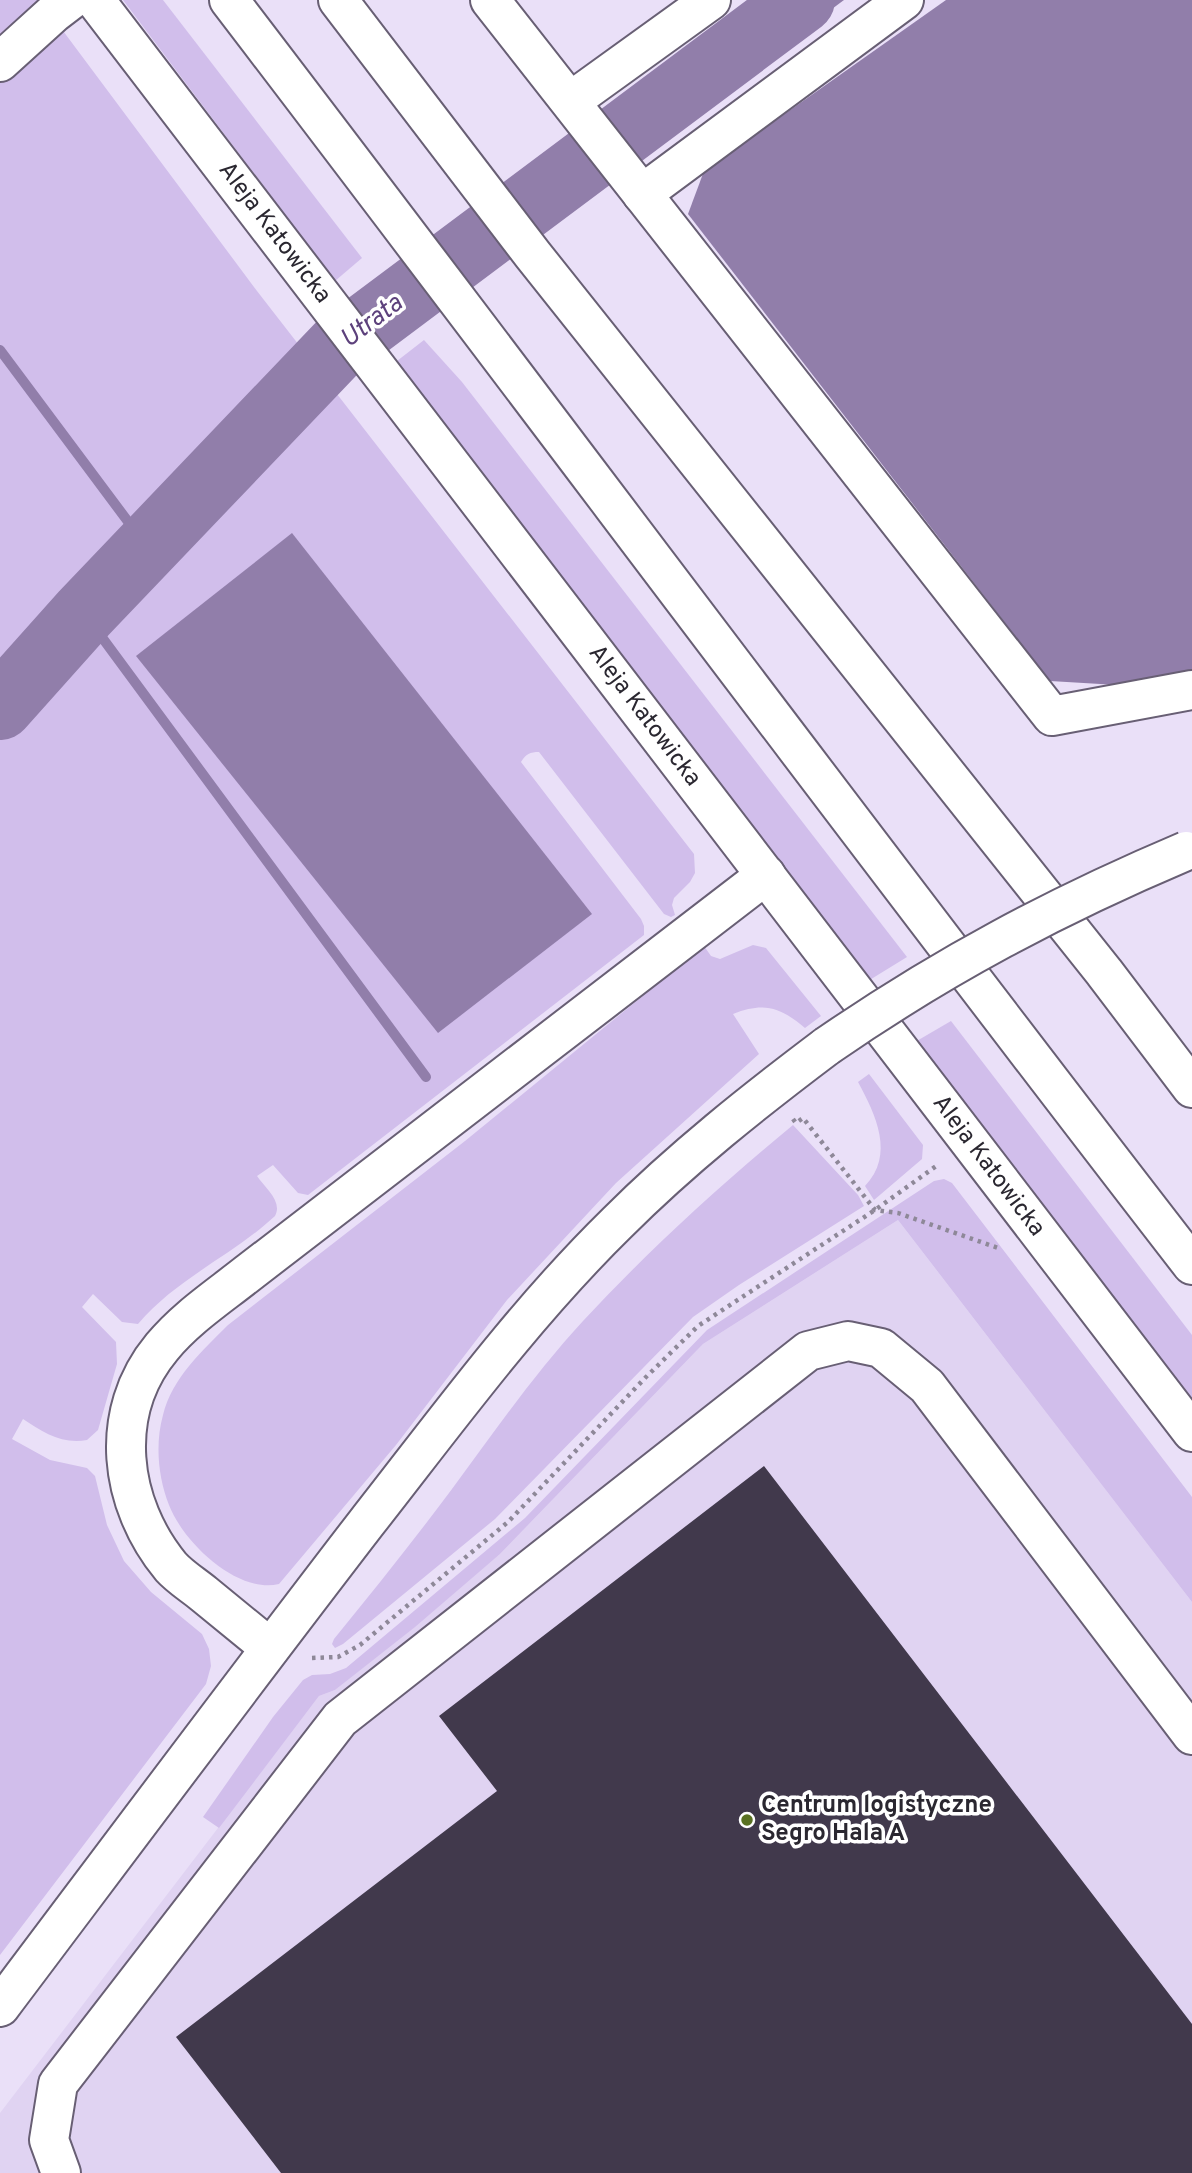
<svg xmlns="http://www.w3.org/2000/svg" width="1192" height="2173" viewBox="0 0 1192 2173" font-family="Overpass,sans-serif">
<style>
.built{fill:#e0d3f2}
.green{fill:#d1beeb}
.water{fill:#917eaa}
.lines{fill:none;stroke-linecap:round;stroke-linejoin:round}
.stream{stroke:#917eaa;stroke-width:10}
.river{stroke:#917eaa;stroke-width:66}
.building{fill:#41394c}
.minor-casing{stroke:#685f74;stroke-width:42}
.highway-casing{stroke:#685f74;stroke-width:42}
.path{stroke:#8e8898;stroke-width:4.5;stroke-dasharray:3.5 5;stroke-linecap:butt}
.minor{stroke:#fff;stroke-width:38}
.highway{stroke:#fff;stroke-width:38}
.minor-bridge-casing{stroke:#685f74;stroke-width:42;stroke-linecap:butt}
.minor-bridge{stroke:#fff;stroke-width:38}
.poi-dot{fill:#597122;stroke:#fff;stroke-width:2.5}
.labels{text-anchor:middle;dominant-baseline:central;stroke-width:7;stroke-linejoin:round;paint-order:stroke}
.street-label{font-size:24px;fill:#2a2730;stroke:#fff}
.poi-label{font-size:24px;font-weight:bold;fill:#2a2730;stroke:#fff;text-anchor:start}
.water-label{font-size:26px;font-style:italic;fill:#5d417c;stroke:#fff}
</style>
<rect width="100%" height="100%" fill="#eae0f8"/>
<path class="built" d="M 898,1220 L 1192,1602 L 1192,2173 L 0,2173 L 0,2113 L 319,1696 L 335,1690 L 500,1554 L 703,1344 Z"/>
<g class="green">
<path d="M 0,0 L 40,0 L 257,291 L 694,854 L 695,873 L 690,882 L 674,898 L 672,905 L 675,915 L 671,917 L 664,914 L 539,752 C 530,752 526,754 521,762 L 641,919 L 644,926 L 644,935 L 308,1195 L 298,1193 L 273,1165 L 257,1176 C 265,1188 283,1201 275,1216 C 232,1256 177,1278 138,1324 L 122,1322 L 93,1294 L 82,1307 L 116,1342 L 117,1364 L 98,1430 L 87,1440 C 63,1445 42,1432 23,1419 L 12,1439 L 50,1460 L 87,1468 L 95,1476 L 107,1525 L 124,1561 L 151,1592 L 202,1634 L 209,1649 L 211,1666 L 206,1684 L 0,1955 Z"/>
<path d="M 123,0 L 163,0 L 362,258 L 335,281 Z"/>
<path d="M 424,340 L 462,382 L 907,957 L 868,981 L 636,679 L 397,361 Z"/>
<path d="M 753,945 L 766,948 L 821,1016 L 805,1028 C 780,1007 764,1002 733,1014 L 759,1054 L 616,1183 L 507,1300 L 396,1445 L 279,1584 C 237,1594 183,1542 169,1505 C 158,1477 155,1444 163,1415 C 172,1378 203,1350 228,1325 L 465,1141 L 704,946 L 711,956 L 720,959 Z"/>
<path d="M 951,1021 L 1192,1335 L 1192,1401 L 915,1042 Z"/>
<path d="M 869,1074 L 923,1145 L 922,1159 L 874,1200 L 865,1186 C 895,1155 876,1115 858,1082 Z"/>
<path d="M 793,1125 L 858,1195 L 864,1206 L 739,1285 L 693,1317 L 495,1519 L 343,1644 L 335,1648 L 332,1644 L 334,1639 C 374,1590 414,1540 452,1489 C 494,1432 535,1373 583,1321 C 648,1251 719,1186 793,1125 Z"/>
<path d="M 944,1179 L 952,1183 L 1192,1497 L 1192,1602 L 898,1220 L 703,1344 L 500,1554 L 415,1627 L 335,1690 L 319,1696 L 219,1828 L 203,1817 L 273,1717 L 303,1680 L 312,1675 L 330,1674 L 346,1668 L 525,1518 L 707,1330 L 934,1181 Z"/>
</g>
<g class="water">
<path d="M 767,0 L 844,0 L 712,98 L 626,152 L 610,129 L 690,59 Z"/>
<path d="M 946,0 L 1192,0 L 1192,674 L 1134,686 L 1050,681 L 688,214 L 704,171 Z"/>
<path d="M 292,533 L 592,914 L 438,1033 L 136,656 Z"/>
</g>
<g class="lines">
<g class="stream">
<path d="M 0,350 L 147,547"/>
<path d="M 84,613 L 426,1077"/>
</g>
<path class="river" d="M 0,707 L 84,613 L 338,347 L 802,0"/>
</g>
<path class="building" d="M 764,1466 L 1192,2024 L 1192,2173 L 281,2173 L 176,2037 L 497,1791 L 439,1716 Z"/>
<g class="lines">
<g class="minor-casing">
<g id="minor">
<path d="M 95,0 L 1192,1432"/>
<path d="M 490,0 L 1052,716 L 1192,690"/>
<path d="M 0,62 L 54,13 L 71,0"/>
<path d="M 571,101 L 711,0"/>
<path d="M 642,194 L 904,0"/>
<path d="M 270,1648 C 248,1630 226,1612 204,1594 C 193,1585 180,1577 171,1567 C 119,1504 107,1413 162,1347 C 186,1318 218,1297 247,1274 L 766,875"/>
<path d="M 0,2007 C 122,1845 243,1683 367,1522 C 447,1420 524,1314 617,1223 C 682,1158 754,1101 827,1046"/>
<path d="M 61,2173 L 49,2140 L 58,2084 L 340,1719 L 808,1351 L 848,1341 L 881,1348 L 927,1386 L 1192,1735"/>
</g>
</g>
<g class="highway-casing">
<g id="highway">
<path d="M 229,0 C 551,421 867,846 1192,1265"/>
<path d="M 338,0 L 533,255 L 1104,972 L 1192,1088"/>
</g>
</g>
<g class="path">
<path d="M 793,1119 L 796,1123 L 803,1118 L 875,1210 L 898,1213 L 1001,1249"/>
<path d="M 312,1658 L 338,1657 L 360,1645 L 508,1522 L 646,1377 L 698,1326 L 875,1210 L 939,1164"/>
</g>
<use href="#minor" class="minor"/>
<use href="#highway" class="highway"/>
<g class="minor-bridge-casing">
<path id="minor-bridge" d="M 827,1046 C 943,966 1056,906 1186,851"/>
</g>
<use href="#minor-bridge" class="minor-bridge"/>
</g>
<circle class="poi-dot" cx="747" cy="1820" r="7"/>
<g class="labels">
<g class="street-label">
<text transform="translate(274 233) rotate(53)">Aleja Katowicka</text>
<text transform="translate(644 716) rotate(53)">Aleja Katowicka</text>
<text transform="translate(988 1166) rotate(53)">Aleja Katowicka</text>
</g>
<g class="poi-label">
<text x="761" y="1806">Centrum logistyczne<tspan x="761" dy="28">Segro Hala A</tspan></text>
</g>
<g class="water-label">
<text transform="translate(372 322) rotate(-37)">Utrata</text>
</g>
</g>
</svg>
